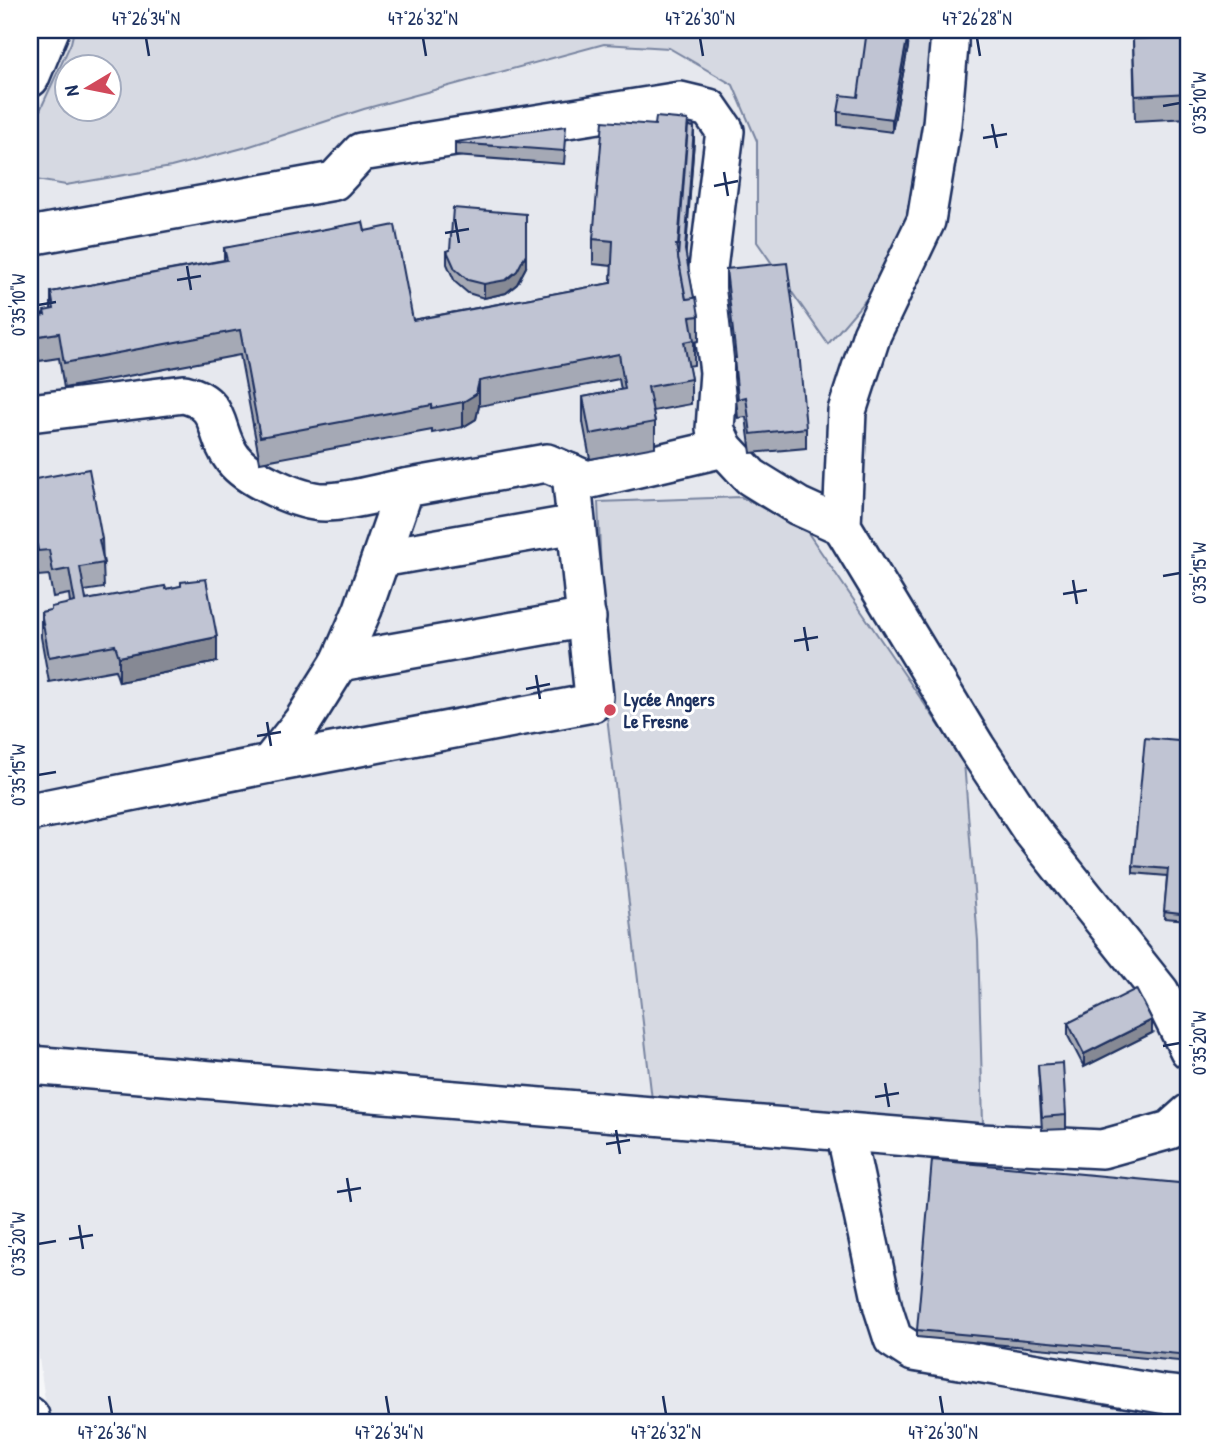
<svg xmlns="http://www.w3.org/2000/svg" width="1219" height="1452" viewBox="0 0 1219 1452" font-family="'Patrick Hand',sans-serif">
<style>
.built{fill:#e6e8ee;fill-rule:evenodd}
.green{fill:#d6d9e2;stroke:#7884a0;stroke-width:2;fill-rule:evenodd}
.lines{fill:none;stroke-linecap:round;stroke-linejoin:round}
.minor-casing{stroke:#1b2f5e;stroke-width:42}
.minor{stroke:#fff;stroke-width:37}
.wall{fill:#a5a9b5;stroke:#1b2f5e;stroke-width:2}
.shaded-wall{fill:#868994;stroke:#1b2f5e;stroke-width:2}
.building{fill:#c0c4d3;stroke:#1b2f5e;stroke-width:2}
.ticks{fill:none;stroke:#1b2f5e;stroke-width:2.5}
.poi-dot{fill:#d1495b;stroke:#fff;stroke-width:2.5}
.labels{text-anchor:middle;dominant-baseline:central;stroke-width:6;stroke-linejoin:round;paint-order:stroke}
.poi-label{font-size:19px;font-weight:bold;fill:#1b2f5e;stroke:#fff;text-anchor:start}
.neatline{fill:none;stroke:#1b2f5e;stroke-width:2.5}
.ticks-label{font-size:18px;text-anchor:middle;fill:#1b2f5e}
</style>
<rect width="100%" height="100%" fill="#f6f7f9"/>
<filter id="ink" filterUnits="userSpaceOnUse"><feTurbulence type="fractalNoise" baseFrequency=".0143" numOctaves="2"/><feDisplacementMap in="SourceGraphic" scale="14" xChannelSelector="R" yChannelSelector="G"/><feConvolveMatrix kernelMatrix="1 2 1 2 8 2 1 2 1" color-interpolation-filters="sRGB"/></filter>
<g filter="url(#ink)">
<path class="built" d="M 72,30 L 1189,30 L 1189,1422 L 48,1422 L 30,1294 L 30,125 ZM 66,66 L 108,66 L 108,108 L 66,108 Z"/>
<g class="green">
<path d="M 74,30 L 936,30 L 916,216 L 868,297 L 828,344 L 757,242 L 757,141 L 733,85 L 669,48 L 604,44 L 364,109 L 247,147 L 171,167 L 66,185 L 30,179 L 30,132 L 71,43 ZM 66,66 L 108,66 L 108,108 L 66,108 Z"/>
<path d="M 741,497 L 806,530 L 964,762 L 978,941 L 983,1124 L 653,1108 L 607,716 L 598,502 Z"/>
</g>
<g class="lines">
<g class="minor-casing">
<g id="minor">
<path d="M 949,30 L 949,46 L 942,124 L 926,221 L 872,334 L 847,411 L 842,526 L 976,747 L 1031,830 L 1160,992 L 1189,1050"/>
<path d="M 30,78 L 50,30"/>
<path d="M 35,235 L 334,181 L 361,152 L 680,101 L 709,108 L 725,131 L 707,277 L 719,372 L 715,429 L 724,448 L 751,477 L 798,506 L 842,526"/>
<path d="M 30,413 L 184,394 C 225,404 212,432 233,459 C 248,479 300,502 325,502 C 351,502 380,492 405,488"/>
<path d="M 381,558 L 576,524"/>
<path d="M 340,662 L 587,618"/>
<path d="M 269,764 L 592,703 L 594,697 L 571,473"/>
<path d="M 30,812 L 269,764 L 303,721 L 340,662 L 363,609 L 405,488 L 547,463 L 587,480 L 724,448"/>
<path d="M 30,1065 L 981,1143 L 1102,1149 L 1170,1130 L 1189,1113"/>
<path d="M 845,1131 L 883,1308 L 893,1339 L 913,1352 L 1161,1394 L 1189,1397"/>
<path d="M 30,1416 L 31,1422"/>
</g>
</g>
<use href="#minor" class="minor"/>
</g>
<g class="wall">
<path d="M 1189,36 L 1189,118 L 1135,121 L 1133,39 Z"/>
<path d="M 908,47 L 892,132 L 838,125 L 838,112 L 858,97 Z"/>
<path d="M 649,125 L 688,126 L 694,140 L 685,254 L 694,298 L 699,316 L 699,341 L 694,342 L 694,365 L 688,366 L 691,379 L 691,404 L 653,411 L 655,422 L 655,447 L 590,459 L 583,422 L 583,397 L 621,390 L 619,379 L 479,406 L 476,419 L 463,427 L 432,433 L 432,430 L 260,462 L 240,355 L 64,388 L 59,358 L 39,361 L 35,342 L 35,329 L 30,330 L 30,316 L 44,315 L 51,310 L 51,292 L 224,260 L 224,248 L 365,231 L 413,320 L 611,283 L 612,266 L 593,264 L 593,239 Z"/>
<path d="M 566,139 L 564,164 L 455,156 L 455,142 Z"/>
<path d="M 447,251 L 526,267 L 517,284 L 506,293 L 484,298 L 468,293 L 455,282 L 447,264 Z"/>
<path d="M 726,269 L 806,428 L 806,448 L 751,453 L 746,417 L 738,418 L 734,377 L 734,358 L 726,288 Z"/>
<path d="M 30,480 L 102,539 L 104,588 L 84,591 L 86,600 L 166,589 L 181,586 L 181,582 L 217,662 L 119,682 L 115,670 L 49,682 L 41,637 L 41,612 L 51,610 L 70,603 L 69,594 L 53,597 L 49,575 L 38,576 L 30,531 Z"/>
<path d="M 1189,742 L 1189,920 L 1164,918 L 1167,876 L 1133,873 L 1133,866 Z"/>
<path d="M 1068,1023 L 1152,1033 L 1084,1067 L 1068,1036 Z"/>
<path d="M 1038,1065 L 1066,1115 L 1066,1129 L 1042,1130 Z"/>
<path d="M 1189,1184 L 1189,1362 L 917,1337 L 917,1330 Z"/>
</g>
<g class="shaded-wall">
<path d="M 908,34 L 908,47 L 892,132 L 892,119 Z"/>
<path d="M 694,127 L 694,140 L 685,264 L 685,250 Z"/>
<path d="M 526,254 L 526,267 L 517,284 L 506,293 L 484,298 L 484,284 Z"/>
<path d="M 479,381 L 479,406 L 476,419 L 463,427 L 463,402 Z"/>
<path d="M 217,637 L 217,662 L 119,682 L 119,657 Z"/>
<path d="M 1152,1020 L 1152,1033 L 1084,1067 L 1084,1054 Z"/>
</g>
<g class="building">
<path d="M 867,30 L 880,30 L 908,34 L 892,119 L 838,112 L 841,95 L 858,97 Z"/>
<path d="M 1189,36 L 1189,93 L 1135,96 L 1133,39 Z"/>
<path d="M 656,117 L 688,120 L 678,245 L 676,245 L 686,299 L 696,297 L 699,316 L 690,317 L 694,340 L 684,342 L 691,379 L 648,387 L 655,422 L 590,434 L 583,397 L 625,389 L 619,354 L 479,381 L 476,394 L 463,402 L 432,408 L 432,405 L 260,437 L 240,330 L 64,363 L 59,333 L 39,336 L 35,317 L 45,315 L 44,311 L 54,309 L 51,292 L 227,260 L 224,248 L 363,222 L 365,231 L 395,225 L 413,320 L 611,283 L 613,241 L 593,239 L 603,121 L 655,125 Z"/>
<path d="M 566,126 L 564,151 L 455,143 L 455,142 Z"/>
<path d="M 688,126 L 694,127 L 685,250 L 694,298 L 686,299 L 678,257 Z"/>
<path d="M 453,208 L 526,214 L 526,254 L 517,271 L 506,280 L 484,284 L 468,280 L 455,269 L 447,251 L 450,250 Z"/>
<path d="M 787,263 L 799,351 L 806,428 L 751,434 L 746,397 L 738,399 L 734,358 L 736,358 L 726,269 Z"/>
<path d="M 44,313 L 44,315 L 35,317 L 35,322 L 30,323 L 30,316 Z"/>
<path d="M 89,469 L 102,539 L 99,540 L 104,563 L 80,567 L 86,600 L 165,586 L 166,589 L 181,586 L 181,582 L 206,579 L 217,637 L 119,657 L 115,645 L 49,657 L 41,612 L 51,610 L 51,607 L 75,602 L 69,569 L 53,572 L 49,550 L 38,551 L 30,506 L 30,480 Z"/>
<path d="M 1145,738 L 1189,742 L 1189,914 L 1164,911 L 1168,869 L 1133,866 Z"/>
<path d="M 1136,989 L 1152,1020 L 1084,1054 L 1068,1023 Z"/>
<path d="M 1063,1063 L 1066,1115 L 1042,1117 L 1038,1065 Z"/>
<path d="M 932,1160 L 1189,1184 L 1189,1355 L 917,1330 Z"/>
</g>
</g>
<path class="ticks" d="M 146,38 L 149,56M 423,38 L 426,56M 700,38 L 703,56M 977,38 L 980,56M 1163,106 L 1180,103M 992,124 L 997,148M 983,138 L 1007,134M 724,172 L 728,196M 714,186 L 738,181M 455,219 L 459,243M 445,233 L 469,229M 187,266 L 191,290M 177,280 L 201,276M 38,305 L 56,302M 1163,576 L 1180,573M 1073,580 L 1077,604M 1063,594 L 1087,590M 804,627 L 808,651M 794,641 L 818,637M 536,675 L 540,699M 526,689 L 550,684M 267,722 L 271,746M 257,736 L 281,732M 38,775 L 56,772M 1163,1046 L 1180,1043M 885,1083 L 889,1107M 875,1097 L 899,1093M 616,1130 L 620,1154M 606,1144 L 630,1140M 347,1178 L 351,1202M 337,1192 L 361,1188M 79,1225 L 83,1249M 69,1239 L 93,1235M 38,1244 L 56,1241M 109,1396 L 112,1414M 386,1396 L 389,1414M 663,1396 L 666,1414M 940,1396 L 943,1414"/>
<circle class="poi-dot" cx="610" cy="710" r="7"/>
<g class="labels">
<g class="poi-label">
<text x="624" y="699">Lycée Angers<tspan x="624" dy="22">Le Fresne</tspan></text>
</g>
</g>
<rect width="1219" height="1452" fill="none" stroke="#fff" stroke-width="77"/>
<g transform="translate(88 88) rotate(260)"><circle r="33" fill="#ffffff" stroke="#a4acbf" stroke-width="2"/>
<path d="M0-5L12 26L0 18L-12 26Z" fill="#d1495b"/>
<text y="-10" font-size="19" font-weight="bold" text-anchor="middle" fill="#1b2f5e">N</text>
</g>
<rect x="38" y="38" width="1142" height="1376" class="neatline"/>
<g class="ticks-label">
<text x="146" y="25">47°26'34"N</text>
<text x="423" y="25">47°26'32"N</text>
<text x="700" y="25">47°26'30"N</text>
<text x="977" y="25">47°26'28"N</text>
<text transform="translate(1200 103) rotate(-90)" y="6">0°35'10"W</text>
<text transform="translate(19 305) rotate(-90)" y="6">0°35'10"W</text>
<text transform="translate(1200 573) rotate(-90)" y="6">0°35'15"W</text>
<text transform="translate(19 775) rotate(-90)" y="6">0°35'15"W</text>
<text transform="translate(1200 1043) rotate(-90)" y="6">0°35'20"W</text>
<text transform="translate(19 1244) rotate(-90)" y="6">0°35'20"W</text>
<text x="112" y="1439">47°26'36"N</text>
<text x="389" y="1439">47°26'34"N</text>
<text x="666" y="1439">47°26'32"N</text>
<text x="943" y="1439">47°26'30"N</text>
</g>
</svg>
